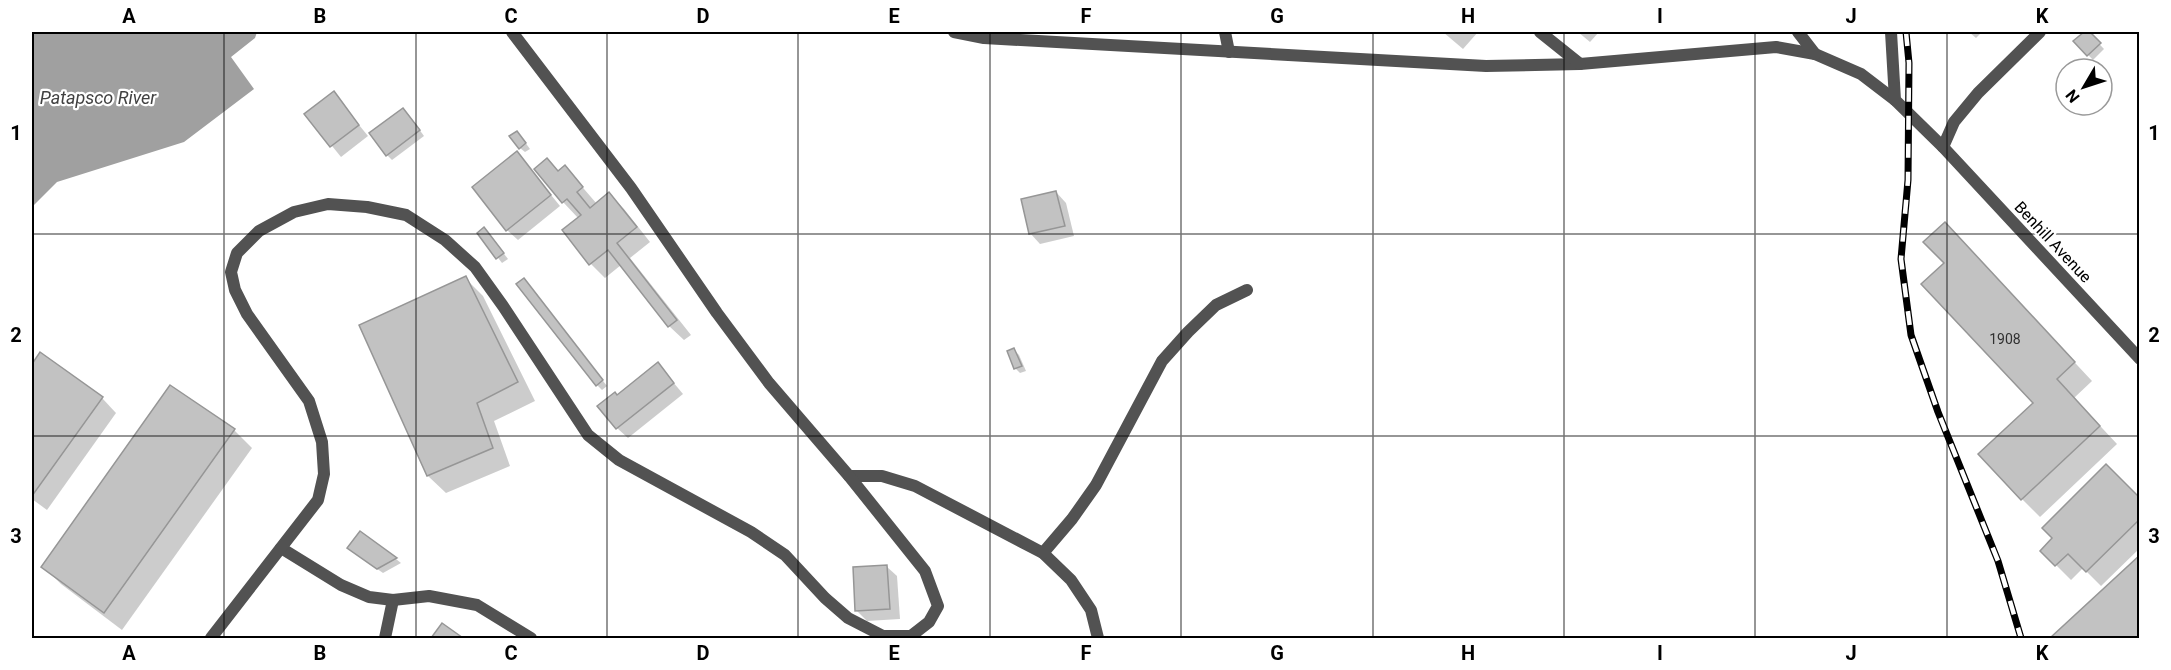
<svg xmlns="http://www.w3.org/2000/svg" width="2171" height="670" viewBox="0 0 2171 670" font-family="Roboto,sans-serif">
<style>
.water{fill:#a0a0a0}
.shadow{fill:#0003}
.building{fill:#c2c2c2;stroke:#969696;stroke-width:1.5}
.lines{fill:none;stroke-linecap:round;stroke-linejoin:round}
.lane{stroke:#525252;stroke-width:12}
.street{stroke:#525252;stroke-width:12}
.rail-casing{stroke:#000;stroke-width:7}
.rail{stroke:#fff;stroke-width:4.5;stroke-dasharray:14;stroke-linecap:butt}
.grid{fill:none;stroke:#000;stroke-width:1.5;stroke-opacity:0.55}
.labels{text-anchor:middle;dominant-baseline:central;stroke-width:4.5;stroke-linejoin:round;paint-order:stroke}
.number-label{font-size:14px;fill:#303030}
.street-label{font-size:16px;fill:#000;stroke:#fff}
.water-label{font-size:18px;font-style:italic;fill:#414141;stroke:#fff}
.neatline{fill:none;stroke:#000;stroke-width:2}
.grid-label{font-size:20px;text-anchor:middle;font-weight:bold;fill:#000}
</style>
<rect width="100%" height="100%" fill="#fff"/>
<path class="water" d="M 32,32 L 257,32 L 255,38 L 231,57 L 254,89 L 184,142 L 57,182 L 32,207 Z"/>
<g class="shadow">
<path d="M 1443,32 L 1478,32 L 1463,49 Z"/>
<path d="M 1578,32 L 1599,32 L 1590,42 Z"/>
<path d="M 1969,32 L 1982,32 L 1976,38 Z"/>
<path d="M 2086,32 L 2088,32 L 2104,49 L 2093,60 L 2075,41 Z"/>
<path d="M 333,93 L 368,136 L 341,157 L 306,114 Z"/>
<path d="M 408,114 L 424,136 L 392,160 L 387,155 Z"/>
<path d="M 522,138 L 530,149 L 525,152 L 520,148 Z"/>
<path d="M 517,153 L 560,206 L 518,240 L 507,230 Z"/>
<path d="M 547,160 L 559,172 L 565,167 L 597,204 L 609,194 L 624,209 L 650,242 L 630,258 L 691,335 L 684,340 L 669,326 L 621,265 L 605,278 L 591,264 L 579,219 L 563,202 L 536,169 Z"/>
<path d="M 1056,192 L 1066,203 L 1074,236 L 1040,244 L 1030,233 Z"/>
<path d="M 479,233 L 489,234 L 508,259 L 502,263 Z"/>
<path d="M 1962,242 L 2092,381 L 2074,398 L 2117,444 L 2040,517 L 2022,499 L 2035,403 L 1946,263 Z"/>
<path d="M 465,278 L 483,296 L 535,401 L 494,421 L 510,466 L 446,493 L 428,476 L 361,326 Z"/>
<path d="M 518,284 L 528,285 L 607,386 L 602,390 L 597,385 Z"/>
<path d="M 1014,350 L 1019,355 L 1026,371 L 1020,373 L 1015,368 Z"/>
<path d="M 40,354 L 102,398 L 116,413 L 47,510 L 32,499 L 32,366 Z"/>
<path d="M 658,364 L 683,394 L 628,438 L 617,428 L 617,396 Z"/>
<path d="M 234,430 L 252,448 L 122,630 L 61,584 L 43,566 Z"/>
<path d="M 2140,500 L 2140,548 L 2101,586 L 2083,568 L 2071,580 L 2042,551 Z"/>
<path d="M 361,533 L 396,559 L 401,563 L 383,573 L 354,553 Z"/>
<path d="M 2140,557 L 2140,638 L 2052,638 Z"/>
<path d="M 886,566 L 897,576 L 900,619 L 867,621 L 857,611 Z"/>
</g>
<g class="building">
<path d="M 2084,32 L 2090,32 L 2101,43 L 2087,56 L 2073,41 Z"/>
<path d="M 334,91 L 359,125 L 330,147 L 304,114 Z"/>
<path d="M 403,108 L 420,130 L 386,156 L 369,133 Z"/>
<path d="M 517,131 L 526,143 L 519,149 L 509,136 Z"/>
<path d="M 517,151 L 551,195 L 506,231 L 472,187 Z"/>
<path d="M 547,158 L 558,171 L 565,165 L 583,187 L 577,192 L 590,208 L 609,192 L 637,227 L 617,243 L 677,320 L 668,327 L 608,250 L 589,265 L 562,230 L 581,215 L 567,199 L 562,203 L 534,169 Z"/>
<path d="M 1056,191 L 1065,226 L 1029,234 L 1021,199 Z"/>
<path d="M 1945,222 L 2075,362 L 2057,379 L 2100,426 L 2021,500 L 1978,454 L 2033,403 L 1921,284 L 1944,263 L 1923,242 Z"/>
<path d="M 484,227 L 504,253 L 496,259 L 477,233 Z"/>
<path d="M 466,276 L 518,382 L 477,403 L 493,448 L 427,476 L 359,325 Z"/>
<path d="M 524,278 L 603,380 L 596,386 L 516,284 Z"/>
<path d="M 1014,348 L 1022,366 L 1014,369 L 1007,351 Z"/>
<path d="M 40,352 L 103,397 L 32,496 L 32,364 Z"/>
<path d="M 658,362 L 674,383 L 616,429 L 597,406 L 615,392 L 617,395 Z"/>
<path d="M 170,385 L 235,429 L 104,613 L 41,567 Z"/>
<path d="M 2106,464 L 2140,498 L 2140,519 L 2086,572 L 2068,554 L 2055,566 L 2040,551 L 2052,538 L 2042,528 Z"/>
<path d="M 360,531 L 397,558 L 377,569 L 347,548 Z"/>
<path d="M 2140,555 L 2140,638 L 2050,638 Z"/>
<path d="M 887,565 L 890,609 L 855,611 L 853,567 Z"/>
<path d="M 442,623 L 463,638 L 431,638 Z"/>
</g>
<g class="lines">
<g class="lane">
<path d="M 954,32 L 984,38 L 1486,66 L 1580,64 L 1776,47 L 1815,54 L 1861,74 L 1895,100"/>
<path d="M 1225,32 L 1229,52"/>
<path d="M 1540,32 L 1580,64"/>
<path d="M 1798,32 L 1815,54"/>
<path d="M 1891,32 L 1895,100 L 1943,147"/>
<path d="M 849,476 L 882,476 L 915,486 L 1043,553 L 1071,580 L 1091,610 L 1098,638"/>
<path d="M 281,548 L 341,585 L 369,597 L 393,600 L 429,596 L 477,605 L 531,638"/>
<path d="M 1043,553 L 1072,519 L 1096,485 L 1162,361 L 1188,332 L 1216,305 L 1247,290"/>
<path d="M 211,638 L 318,500 L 324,474 L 322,442 L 309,401 L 247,314 L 235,290 L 231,272 L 237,253 L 259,231 L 294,212 L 328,204 L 367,207 L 406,215 L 445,240 L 475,267 L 503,306 L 588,435 L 619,460 L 751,532 L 785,555 L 825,598 L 848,618 L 883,636 L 911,636 L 929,622 L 938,606 L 925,571 L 849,476 L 769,383 L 717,313 L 631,188 L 512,32"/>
<path d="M 385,638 L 393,600"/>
</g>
<path class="street" d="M 2040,32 L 1978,93 L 1954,122 L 1943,147 L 2140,359"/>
<g class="rail-casing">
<path id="rail" d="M 1906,32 L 1909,63 L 1908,180 L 1901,259 L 1911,335 L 1938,412 L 1998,561 L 2021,638"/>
</g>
<use href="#rail" class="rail"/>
</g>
<path class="grid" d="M 224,32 L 224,638M 416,32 L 416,638M 607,32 L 607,638M 798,32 L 798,638M 990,32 L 990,638M 1181,32 L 1181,638M 1373,32 L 1373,638M 1564,32 L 1564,638M 1755,32 L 1755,638M 1947,32 L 1947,638M 32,234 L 2140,234M 32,436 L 2140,436"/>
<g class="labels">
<g class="number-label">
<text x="2005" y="339">1908</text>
</g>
<g class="street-label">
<text transform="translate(2053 242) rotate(47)">Benhill Avenue</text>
</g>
<g class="water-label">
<text x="98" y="97">Patapsco River</text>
</g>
</g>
<rect width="2171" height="670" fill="none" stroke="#ffffff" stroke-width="66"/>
<g transform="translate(2084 87) rotate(231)"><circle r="28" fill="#ffffff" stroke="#999999" stroke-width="1.5"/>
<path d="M0-4.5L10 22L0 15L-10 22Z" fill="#000000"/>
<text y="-9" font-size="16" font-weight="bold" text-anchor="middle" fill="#000000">N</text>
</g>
<rect x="33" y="33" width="2105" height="604" class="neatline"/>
<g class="grid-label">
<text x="129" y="23">A</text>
<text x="320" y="23">B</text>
<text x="511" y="23">C</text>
<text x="703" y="23">D</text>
<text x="894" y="23">E</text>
<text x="1086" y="23">F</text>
<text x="1277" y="23">G</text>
<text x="1468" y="23">H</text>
<text x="1660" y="23">I</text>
<text x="1851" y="23">J</text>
<text x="2042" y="23">K</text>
<text x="16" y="140">1</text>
<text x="2154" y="140">1</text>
<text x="16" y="342">2</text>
<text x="2154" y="342">2</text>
<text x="16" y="543">3</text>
<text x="2154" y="543">3</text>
<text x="129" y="660">A</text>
<text x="320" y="660">B</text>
<text x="511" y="660">C</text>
<text x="703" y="660">D</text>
<text x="894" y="660">E</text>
<text x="1086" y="660">F</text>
<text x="1277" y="660">G</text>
<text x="1468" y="660">H</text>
<text x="1660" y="660">I</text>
<text x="1851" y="660">J</text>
<text x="2042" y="660">K</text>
</g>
</svg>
